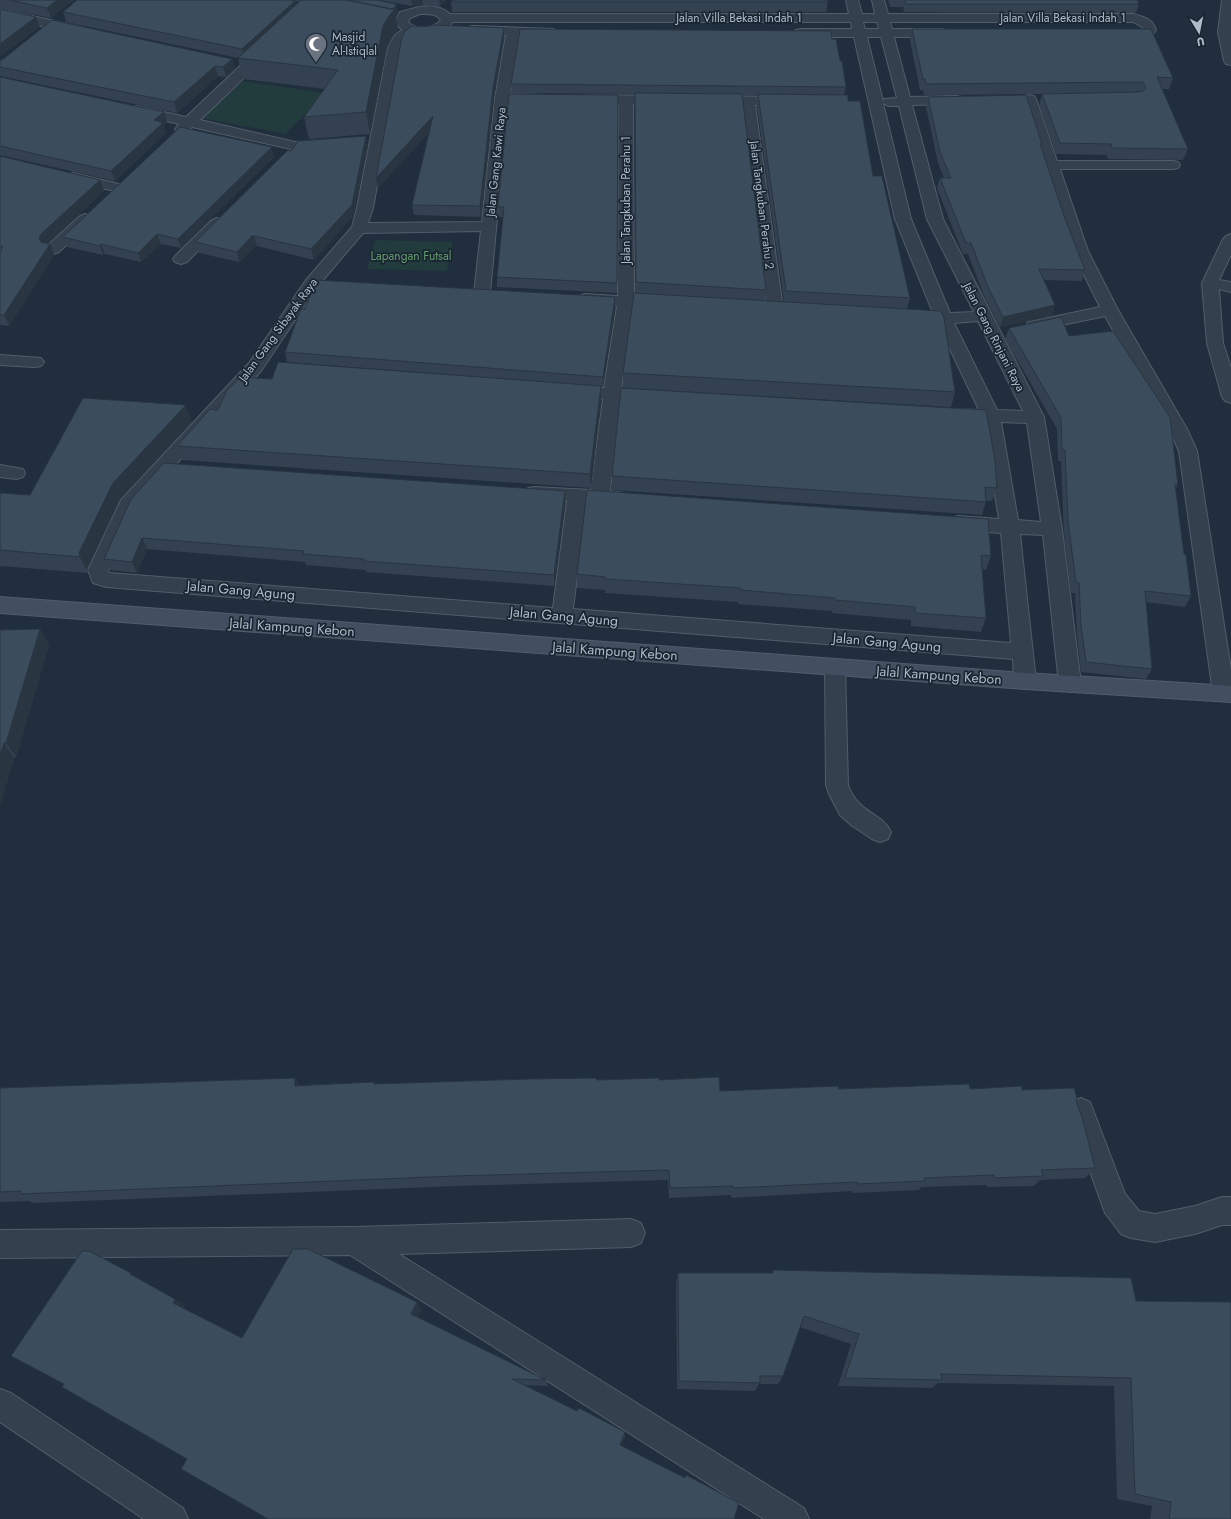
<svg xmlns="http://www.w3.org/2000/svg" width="1231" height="1519" viewBox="0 0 1231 1519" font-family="Jost,sans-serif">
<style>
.green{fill:#223c3e}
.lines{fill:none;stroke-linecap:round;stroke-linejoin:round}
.street-casing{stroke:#525d6a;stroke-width:2}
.secondary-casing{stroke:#525d6a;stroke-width:2}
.street{fill:#34404d;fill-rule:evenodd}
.secondary{fill:#414f60;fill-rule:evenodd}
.wall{fill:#334150;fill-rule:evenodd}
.shaded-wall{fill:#293541}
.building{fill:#3b4c5d;stroke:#293541}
.labels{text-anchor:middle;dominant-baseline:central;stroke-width:3.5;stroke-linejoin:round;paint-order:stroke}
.far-street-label{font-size:12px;fill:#afbac9;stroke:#192531}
.far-poi-label{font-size:12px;fill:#afbac9;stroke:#192531;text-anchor:start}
.far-park-label{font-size:12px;fill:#649c6d;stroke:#192531}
.street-label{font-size:14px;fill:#afbac9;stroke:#192531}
</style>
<rect width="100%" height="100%" fill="#202e3d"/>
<g class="green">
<path d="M 243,81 L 327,93 L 285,134 L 201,118 Z"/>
<path d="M 375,240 L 453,242 L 447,271 L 367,269 Z"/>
</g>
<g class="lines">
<g class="street-casing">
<g id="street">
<path d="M 846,0 L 858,0 L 862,14 L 875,14 L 872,0 L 884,0 L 888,14 L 1133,14 C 1144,17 1153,19 1156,30 L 1150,38 L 1118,38 L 1117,35 L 1118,32 L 1142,31 L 1143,29 L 1142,27 L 1133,22 L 890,22 L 892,29 L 941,29 L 946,30 L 947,33 L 946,36 L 941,37 L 894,37 L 910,97 L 957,96 L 962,97 L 964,100 L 962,103 L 957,104 L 912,105 L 943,219 L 1044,417 L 1062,529 L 1081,684 L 1077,690 L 1070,692 L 1063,690 L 1059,684 L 1043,535 L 1020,534 L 1036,681 L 1032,687 L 1025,689 L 1018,687 L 1014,681 L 1013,659 L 106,587 L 93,583 L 88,570 L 121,500 L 249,363 L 306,280 L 352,227 L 357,208 L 388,47 L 395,35 L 402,30 L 395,22 L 400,12 C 417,7 436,1 450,14 L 849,14 ZM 420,14 C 428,14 437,13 441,21 C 431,28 417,31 408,22 L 410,18 ZM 453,22 L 851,22 L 852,29 L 801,29 L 796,30 L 795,33 L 796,36 L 801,37 L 854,37 L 895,219 L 933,313 L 924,314 L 922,318 L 924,322 L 938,324 L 979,410 L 958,409 L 952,411 L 949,415 L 952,419 L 958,421 L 983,421 L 999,519 L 958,516 L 951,518 L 948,523 L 951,528 L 958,530 L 1001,533 L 1011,643 L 573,609 L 586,503 L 616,505 L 623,503 L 625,498 L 623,493 L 610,491 L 620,400 L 650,403 L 656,401 L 659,397 L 656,393 L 621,389 L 633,306 L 662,308 L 668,307 L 670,303 L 668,299 L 634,297 L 633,104 L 670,103 L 672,100 L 670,97 L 665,96 L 587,95 L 582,96 L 580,99 L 582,102 L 587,103 L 619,104 L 618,296 L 585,294 L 579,296 L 577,299 L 579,302 L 617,306 L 604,388 L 571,385 L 565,387 L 562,391 L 565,395 L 603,399 L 591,490 L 535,487 L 528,488 L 526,493 L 528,498 L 535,499 L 567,501 L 553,608 L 109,573 L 108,570 L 135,509 L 261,371 L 318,286 L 363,233 L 481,231 L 474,293 L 476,296 L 482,298 L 488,296 L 490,293 L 508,102 L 539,102 L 544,101 L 546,98 L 544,95 L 510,94 L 519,35 L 549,36 L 554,35 L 555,32 L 554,29 L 473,26 L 468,27 L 467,30 L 468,33 L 473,34 L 506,35 L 495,98 L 482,222 L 368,223 L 373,208 L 402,47 L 405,40 L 413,34 C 426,37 445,33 453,22 ZM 863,22 L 877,22 L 879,29 L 865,29 ZM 867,37 L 881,37 L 897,98 L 884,99 L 883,101 ZM 883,103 L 889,106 L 899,106 L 927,219 L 974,312 L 950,313 L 911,219 ZM 978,321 L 1023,411 L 997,410 L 954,323 ZM 1001,422 L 1027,423 L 1041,522 L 1018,520 Z"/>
<path d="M 1222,0 L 1231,0 L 1231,65 L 1226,64 L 1224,61 L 1218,32 Z"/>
<path d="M 0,9 L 82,27 L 83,30 L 82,33 L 77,34 L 0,17 Z"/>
<path d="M 263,48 L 268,49 L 270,52 L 268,55 L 200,120 L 295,142 L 324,140 L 329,141 L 331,144 L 329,147 L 295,150 L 192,127 C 187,132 184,134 177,132 L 175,129 L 179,124 L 132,113 L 130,110 L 132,107 L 137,106 L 186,117 L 258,49 Z"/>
<path d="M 1029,95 L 1034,96 L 1036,99 L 1057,161 L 1173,161 L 1178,162 L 1180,165 L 1178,168 L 1173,169 L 1060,169 L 1088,251 L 1118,310 L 1187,429 L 1197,451 L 1231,670 L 1231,699 L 1224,701 L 1217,699 L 1213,693 L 1179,451 L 1169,429 L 1105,316 L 1034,331 L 1028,330 L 1026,326 L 1028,322 L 1034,321 L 1100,307 L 1072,251 L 1022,99 L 1024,96 Z"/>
<path d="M 713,96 L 787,97 L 792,98 L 794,101 L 792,104 L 787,105 L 755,105 L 783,309 L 781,313 L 775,314 L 769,313 L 767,309 L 742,105 L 708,103 L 706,100 L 708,97 Z"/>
<path d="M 73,173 L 123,185 L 125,188 L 123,191 L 118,192 L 68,180 L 66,177 L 68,174 Z"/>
<path d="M 85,214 L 90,216 L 93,219 L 90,222 L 59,252 L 53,254 L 47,252 L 45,249 L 47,246 L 80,216 Z"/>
<path d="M 217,218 L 222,220 L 225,223 L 222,226 L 187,262 L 181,264 L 175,262 L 173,259 L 175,256 L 212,220 Z"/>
<path d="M 1231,234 L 1231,255 L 1219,280 L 1231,282 L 1231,292 L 1219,289 L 1223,343 L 1231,368 L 1231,403 L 1225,401 L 1222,397 L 1207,343 L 1202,283 L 1223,239 L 1226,236 Z"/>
<path d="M 0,355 L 41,358 L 44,362 L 41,366 L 35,367 L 0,365 Z"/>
<path d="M 0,465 L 23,469 L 25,473 L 23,477 L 16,479 L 0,477 Z"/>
<path d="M 835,659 L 842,661 L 845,667 L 848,785 C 858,814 882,812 891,832 L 888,839 L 880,842 L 872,839 L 851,825 L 840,815 L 829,794 L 826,785 L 825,667 L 828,661 Z"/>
<path d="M 1081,1098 L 1090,1102 L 1125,1194 L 1139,1211 L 1155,1214 L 1195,1206 L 1222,1197 L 1231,1197 L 1231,1225 L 1222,1225 L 1195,1234 L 1155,1242 L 1131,1238 L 1121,1234 L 1105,1213 L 1068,1111 L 1072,1102 Z"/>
<path d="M 631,1219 L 641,1223 L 645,1233 L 641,1243 L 631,1247 L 399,1254 L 804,1508 L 809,1519 L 764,1519 L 350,1255 L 0,1258 L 0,1230 L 353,1227 Z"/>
<path d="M 0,1389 L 11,1393 L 183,1508 L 188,1519 L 144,1519 L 0,1422 Z"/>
</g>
</g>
<g class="secondary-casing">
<path id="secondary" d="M 0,597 L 1025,673 L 1231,686 L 1231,702 L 1025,689 L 0,613 Z"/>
</g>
<use href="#street" class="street"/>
<use href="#secondary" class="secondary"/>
</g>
<g class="wall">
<path d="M 0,0 L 74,0 L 51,18 L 0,8 Z"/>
<path d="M 77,0 L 376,0 L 396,4 L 398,14 L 396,16 L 398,31 L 394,34 L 387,47 L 370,134 L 309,139 L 304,117 L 325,89 L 243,79 L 238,58 L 66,22 L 63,12 ZM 295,1 L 299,2 L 296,5 Z"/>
<path d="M 379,0 L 447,0 L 440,6 L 423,5 L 412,6 Z"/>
<path d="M 888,0 L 1138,0 L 1137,1 L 1139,4 L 1136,13 L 904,12 L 903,7 L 890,7 Z"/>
<path d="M 451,2 L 828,2 L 826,12 L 452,12 Z"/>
<path d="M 422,27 L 504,28 L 504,37 L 494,98 L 481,217 L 414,215 L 412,205 L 429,132 L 378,188 L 376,178 Z"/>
<path d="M 912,29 L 1173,78 L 1169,89 L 1162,89 L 1188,149 L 1183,160 L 1108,159 L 1107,155 L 1056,154 L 1039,105 L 1042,94 L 924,95 L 923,90 L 920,90 L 910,40 Z"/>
<path d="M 832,39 L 840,61 L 846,87 L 844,95 L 848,101 L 873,176 L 910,298 L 907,309 L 955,392 L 951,407 L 623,388 L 623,373 L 635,293 L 635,94 L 512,93 L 511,84 ZM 742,95 L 758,95 L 757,107 L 784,302 L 765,301 L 766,290 Z"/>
<path d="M 232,59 L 235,69 L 226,77 L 218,76 L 177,113 L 0,76 L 0,67 Z"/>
<path d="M 0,77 L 167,122 L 164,125 L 166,133 L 115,181 L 0,155 Z"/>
<path d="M 618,95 L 617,293 L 497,287 L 497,277 L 503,217 L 499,217 L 498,207 Z"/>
<path d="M 928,97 L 1042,144 L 1041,147 L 1064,216 L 1085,270 L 1082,281 L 1044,280 L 1055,305 L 1052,316 L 1000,327 L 985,298 L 968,254 L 963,254 L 937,188 L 940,178 L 944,178 L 938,163 L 926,107 Z"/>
<path d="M 368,146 L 353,216 L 314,260 L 257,246 L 254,247 L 239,262 L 199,253 L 195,242 L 291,151 Z"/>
<path d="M 0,156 L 100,180 L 104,191 L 47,244 L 54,255 L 9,326 L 0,325 Z"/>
<path d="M 274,157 L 181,248 L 161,244 L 141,262 L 105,254 L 103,255 L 67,247 L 63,237 Z"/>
<path d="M 615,306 L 603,386 L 601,386 L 601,400 L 591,488 L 182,460 L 177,446 L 218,410 L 272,379 L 529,381 L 287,362 L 285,352 Z"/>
<path d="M 1009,328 L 1069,336 L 1178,485 L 1175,490 L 1184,554 L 1191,596 L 1185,607 L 1146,602 L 1152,669 L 1146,679 L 1081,672 L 1077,635 L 1075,593 L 1071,593 L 1064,533 L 1061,461 L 1058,461 L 1057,429 L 1005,339 Z"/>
<path d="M 621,388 L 997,488 L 992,501 L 986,501 L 982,515 L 612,490 L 612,476 Z"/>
<path d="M 192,422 L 120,499 L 87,569 L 88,573 L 0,566 L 0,493 L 30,495 Z"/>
<path d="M 587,490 L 991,556 L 986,570 L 982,569 L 986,618 L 981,632 L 911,626 L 911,620 L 832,613 L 832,611 L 738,604 L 738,602 L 605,593 L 605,590 L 577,588 L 577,574 Z"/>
<path d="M 565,491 L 565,502 L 554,586 L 366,572 L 365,570 L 306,565 L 305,562 L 147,549 L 137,573 L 110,570 L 104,559 L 131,499 Z"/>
<path d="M 40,629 L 49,645 L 16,757 L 14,758 L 0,806 L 0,630 Z"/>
<path d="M 295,1078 L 300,1085 L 374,1082 L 375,1084 L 597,1080 L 659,1080 L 720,1091 L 839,1089 L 1022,1090 L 1076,1101 L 1095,1168 L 1085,1178 L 1040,1180 L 1034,1186 L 987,1187 L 986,1185 L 921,1187 L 919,1190 L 852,1193 L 852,1191 L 731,1198 L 731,1195 L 669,1198 L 668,1180 L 457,1186 L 33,1203 L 29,1201 L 0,1202 L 0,1088 Z"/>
<path d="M 773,1270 L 1136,1301 L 1231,1519 L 1150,1519 L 1152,1506 L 1117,1499 L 1114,1386 L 938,1383 L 932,1388 L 838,1386 L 851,1344 L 800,1327 L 783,1376 L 778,1384 L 759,1384 L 755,1391 L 677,1389 L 676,1283 L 678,1273 L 772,1273 Z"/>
<path d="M 141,1280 L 185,1306 L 183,1308 L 242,1338 L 417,1302 L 421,1310 L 418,1317 L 546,1380 L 548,1386 L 524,1385 L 577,1411 L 625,1432 L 625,1437 L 621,1446 L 685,1478 L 739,1503 L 187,1459 Z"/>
</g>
<g class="shaded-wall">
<path d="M 57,0 L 74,0 L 51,18 L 47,8 Z"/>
<path d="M 411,0 L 423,0 L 423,5 L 412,6 Z"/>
<path d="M 439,0 L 447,0 L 440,6 Z"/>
<path d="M 295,1 L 297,11 L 244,59 L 242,49 Z"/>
<path d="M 396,4 L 398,14 L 396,16 L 398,31 L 394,34 L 387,47 L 370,134 L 366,112 L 383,26 Z"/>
<path d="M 36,17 L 40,27 L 0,57 L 0,44 Z"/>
<path d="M 504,28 L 504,37 L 494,98 L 481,217 L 480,206 L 493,88 Z"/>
<path d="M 232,59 L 235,69 L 226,77 L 223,67 Z"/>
<path d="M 215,66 L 218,76 L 177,113 L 174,102 Z"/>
<path d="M 164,112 L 167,122 L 164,125 L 166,133 L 115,181 L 111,171 L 154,120 Z"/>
<path d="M 433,116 L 434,126 L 378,188 L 376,178 Z"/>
<path d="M 366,136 L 368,146 L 353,216 L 314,260 L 311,249 Z"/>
<path d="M 272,147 L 274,157 L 181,248 L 178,239 Z"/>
<path d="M 100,180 L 104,191 L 46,245 L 44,250 L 39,239 L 41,234 Z"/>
<path d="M 157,234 L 161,244 L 141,262 L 138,253 Z"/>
<path d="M 252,236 L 254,236 L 257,246 L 254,247 L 239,262 L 237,252 Z"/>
<path d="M 50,244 L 54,255 L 9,326 L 4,315 Z"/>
<path d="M 101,244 L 105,254 L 103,255 L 100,246 Z"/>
<path d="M 615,297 L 615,306 L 603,386 L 603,377 Z"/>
<path d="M 1055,305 L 1052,316 L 1000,327 L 1003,317 Z"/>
<path d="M 601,386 L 601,400 L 591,488 L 590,474 Z"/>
<path d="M 186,405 L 192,422 L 120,499 L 87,569 L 88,573 L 80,557 L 79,553 L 113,483 Z"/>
<path d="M 565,491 L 565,502 L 554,586 L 554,575 Z"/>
<path d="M 142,538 L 147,549 L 137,573 L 132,562 Z"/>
<path d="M 40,629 L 49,645 L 16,757 L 6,743 Z"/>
<path d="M 4,743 L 14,758 L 0,806 L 0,756 Z"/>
<path d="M 295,1078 L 302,1089 L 295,1086 Z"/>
<path d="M 131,1273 L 142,1280 L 130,1274 Z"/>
<path d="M 175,1299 L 185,1306 L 182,1310 L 173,1303 Z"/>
<path d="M 417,1302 L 421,1310 L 416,1320 L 411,1314 Z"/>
<path d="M 625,1432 L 625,1437 L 620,1449 L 620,1445 Z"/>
</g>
<g class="building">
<path d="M 9,0 L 57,0 L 47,8 Z"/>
<path d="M 77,0 L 291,0 L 295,1 L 242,49 L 63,12 Z"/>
<path d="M 301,0 L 346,0 L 395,10 L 391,13 L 383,26 L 366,112 L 304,117 L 338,70 L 238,58 Z"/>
<path d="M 348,0 L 376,0 L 396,4 L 393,9 Z"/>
<path d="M 453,0 L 827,0 L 828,2 L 451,2 Z"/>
<path d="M 905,0 L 1137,0 L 1139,4 L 906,4 Z"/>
<path d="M 0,9 L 36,17 L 0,44 Z"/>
<path d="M 52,20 L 232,59 L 223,67 L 215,66 L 174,102 L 0,67 L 0,60 L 2,60 Z"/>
<path d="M 435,25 L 504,28 L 493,88 L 480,206 L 412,205 L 433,116 L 376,178 L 402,37 L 405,31 L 412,26 L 422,27 Z"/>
<path d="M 520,29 L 831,31 L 832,39 L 836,39 L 840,61 L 842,61 L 846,87 L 511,84 Z"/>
<path d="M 912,29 L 1151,29 L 1173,78 L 1157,77 L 1188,149 L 1112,148 L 1111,144 L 1060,143 L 1042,94 L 1138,92 L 1143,91 L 1146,88 L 1143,82 L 926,84 L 925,79 L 923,79 Z"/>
<path d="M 0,77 L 164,112 L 154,120 L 163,123 L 111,171 L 0,146 Z"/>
<path d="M 635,93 L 742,94 L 766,290 L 636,282 Z"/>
<path d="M 509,94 L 618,95 L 617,283 L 497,277 L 504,207 L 498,207 Z"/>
<path d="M 758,94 L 848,95 L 848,101 L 860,101 L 873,176 L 882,176 L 910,298 L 786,291 Z"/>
<path d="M 1026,95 L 1042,144 L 1040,144 L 1064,216 L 1085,270 L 1039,269 L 1055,305 L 1003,317 L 988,287 L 971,243 L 966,243 L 940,178 L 951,178 L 940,152 L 928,97 Z"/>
<path d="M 180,127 L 272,147 L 178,239 L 157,234 L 138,253 L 101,244 L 100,246 L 63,237 Z"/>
<path d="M 366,136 L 352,205 L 311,249 L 254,236 L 252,236 L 237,252 L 195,242 L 288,150 L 291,151 L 298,141 Z"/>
<path d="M 0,156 L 100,180 L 41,234 L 39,239 L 41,242 L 50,244 L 4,315 L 0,315 L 0,252 L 3,247 L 0,246 Z"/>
<path d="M 316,280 L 615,297 L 603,377 L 285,352 L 301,309 L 305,309 Z"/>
<path d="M 634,293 L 941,311 L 944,318 L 955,392 L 623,373 Z"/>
<path d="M 1061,317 L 1069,336 L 1113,331 L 1170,417 L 1178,485 L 1175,484 L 1184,554 L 1186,555 L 1191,596 L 1145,591 L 1152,669 L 1086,662 L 1081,625 L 1079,583 L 1076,582 L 1068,522 L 1065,450 L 1062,450 L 1061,418 L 1009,328 Z"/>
<path d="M 278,362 L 601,386 L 590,474 L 177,446 L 210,409 L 218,410 L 226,392 L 240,377 L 272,379 Z"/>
<path d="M 621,388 L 986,410 L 995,461 L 997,488 L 985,487 L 986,502 L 612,476 Z"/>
<path d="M 83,398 L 186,405 L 113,483 L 79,553 L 80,557 L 0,550 L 0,493 L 30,495 Z"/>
<path d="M 164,463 L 565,491 L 554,575 L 363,561 L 364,559 L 303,554 L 304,551 L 142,538 L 132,562 L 104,559 L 131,499 Z"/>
<path d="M 587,490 L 988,519 L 991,556 L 981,555 L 986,618 L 915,613 L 915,607 L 835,600 L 835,598 L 740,590 L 740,588 L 605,579 L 605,577 L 577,574 Z"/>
<path d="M 40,629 L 6,743 L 4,743 L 0,756 L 0,630 Z"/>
<path d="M 719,1077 L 720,1091 L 838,1086 L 839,1089 L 969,1084 L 970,1089 L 1022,1086 L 1022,1090 L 1074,1088 L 1077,1098 L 1076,1101 L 1082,1117 L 1095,1168 L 1041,1170 L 1043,1176 L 994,1178 L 994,1175 L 924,1178 L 925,1181 L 857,1184 L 857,1182 L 734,1188 L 733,1186 L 670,1188 L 669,1170 L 454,1176 L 21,1194 L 21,1191 L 0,1192 L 0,1088 L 295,1078 L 295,1086 L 374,1082 L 374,1084 L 529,1079 L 596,1078 L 597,1080 L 659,1078 L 659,1080 Z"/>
<path d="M 293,1249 L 308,1249 L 417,1302 L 411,1314 L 546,1380 L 512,1379 L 577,1411 L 579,1408 L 625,1432 L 620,1445 L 685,1478 L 686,1475 L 739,1503 L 734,1519 L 268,1519 L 181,1469 L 187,1459 L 62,1387 L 64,1384 L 11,1356 L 82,1251 L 89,1251 L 131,1273 L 130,1274 L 175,1299 L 173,1303 L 242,1338 Z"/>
<path d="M 773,1270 L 1131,1278 L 1136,1301 L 1231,1302 L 1231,1519 L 1169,1519 L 1171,1502 L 1135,1494 L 1131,1378 L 941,1374 L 942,1380 L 845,1378 L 859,1334 L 804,1316 L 783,1376 L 760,1376 L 760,1383 L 679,1381 L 678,1273 L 773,1273 Z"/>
</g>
<defs>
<g id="mosque-pin" transform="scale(1.15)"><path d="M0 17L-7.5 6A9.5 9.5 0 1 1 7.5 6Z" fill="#6b7280" stroke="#192531"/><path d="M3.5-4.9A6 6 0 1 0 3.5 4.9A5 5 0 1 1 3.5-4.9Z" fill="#fff"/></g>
</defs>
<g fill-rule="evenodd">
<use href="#mosque-pin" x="316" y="44"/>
</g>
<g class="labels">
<g class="far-street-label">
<text x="739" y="18">Jalan Villa Bekasi Indah 1</text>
<text x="1063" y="18">Jalan Villa Bekasi Indah 1</text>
<text transform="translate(496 162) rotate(-84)">Jalan Gang Kawi Raya</text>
<text transform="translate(626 200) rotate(-90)">Jalan Tangkuban Perahu 1</text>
<text transform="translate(762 205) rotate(83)">Jalan Tangkuban Perahu 2</text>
<text transform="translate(278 330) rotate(-54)">Jalan Gang Sibayak Raya</text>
<text transform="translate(994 337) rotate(63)">Jalan Gang Rinjani Raya</text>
</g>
<g class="far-poi-label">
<text x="332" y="37">Masjid<tspan x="332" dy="14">Al-Istiqlal</tspan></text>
</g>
<g class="far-park-label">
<text x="411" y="256">Lapangan Futsal</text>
</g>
<g class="street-label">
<text transform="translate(241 590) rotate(5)">Jalan Gang Agung</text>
<text transform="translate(564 616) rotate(5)">Jalan Gang Agung</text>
<text transform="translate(292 627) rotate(4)">Jalal Kampung Kebon</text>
<text transform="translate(887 642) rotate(5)">Jalan Gang Agung</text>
<text transform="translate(615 651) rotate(4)">Jalal Kampung Kebon</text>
<text transform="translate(939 675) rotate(4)">Jalal Kampung Kebon</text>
</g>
</g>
<g transform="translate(1199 32) rotate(170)" stroke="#192531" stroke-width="3" paint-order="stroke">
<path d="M0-3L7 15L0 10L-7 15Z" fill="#afbac9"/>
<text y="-6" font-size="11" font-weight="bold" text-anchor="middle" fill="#afbac9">U</text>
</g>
</svg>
